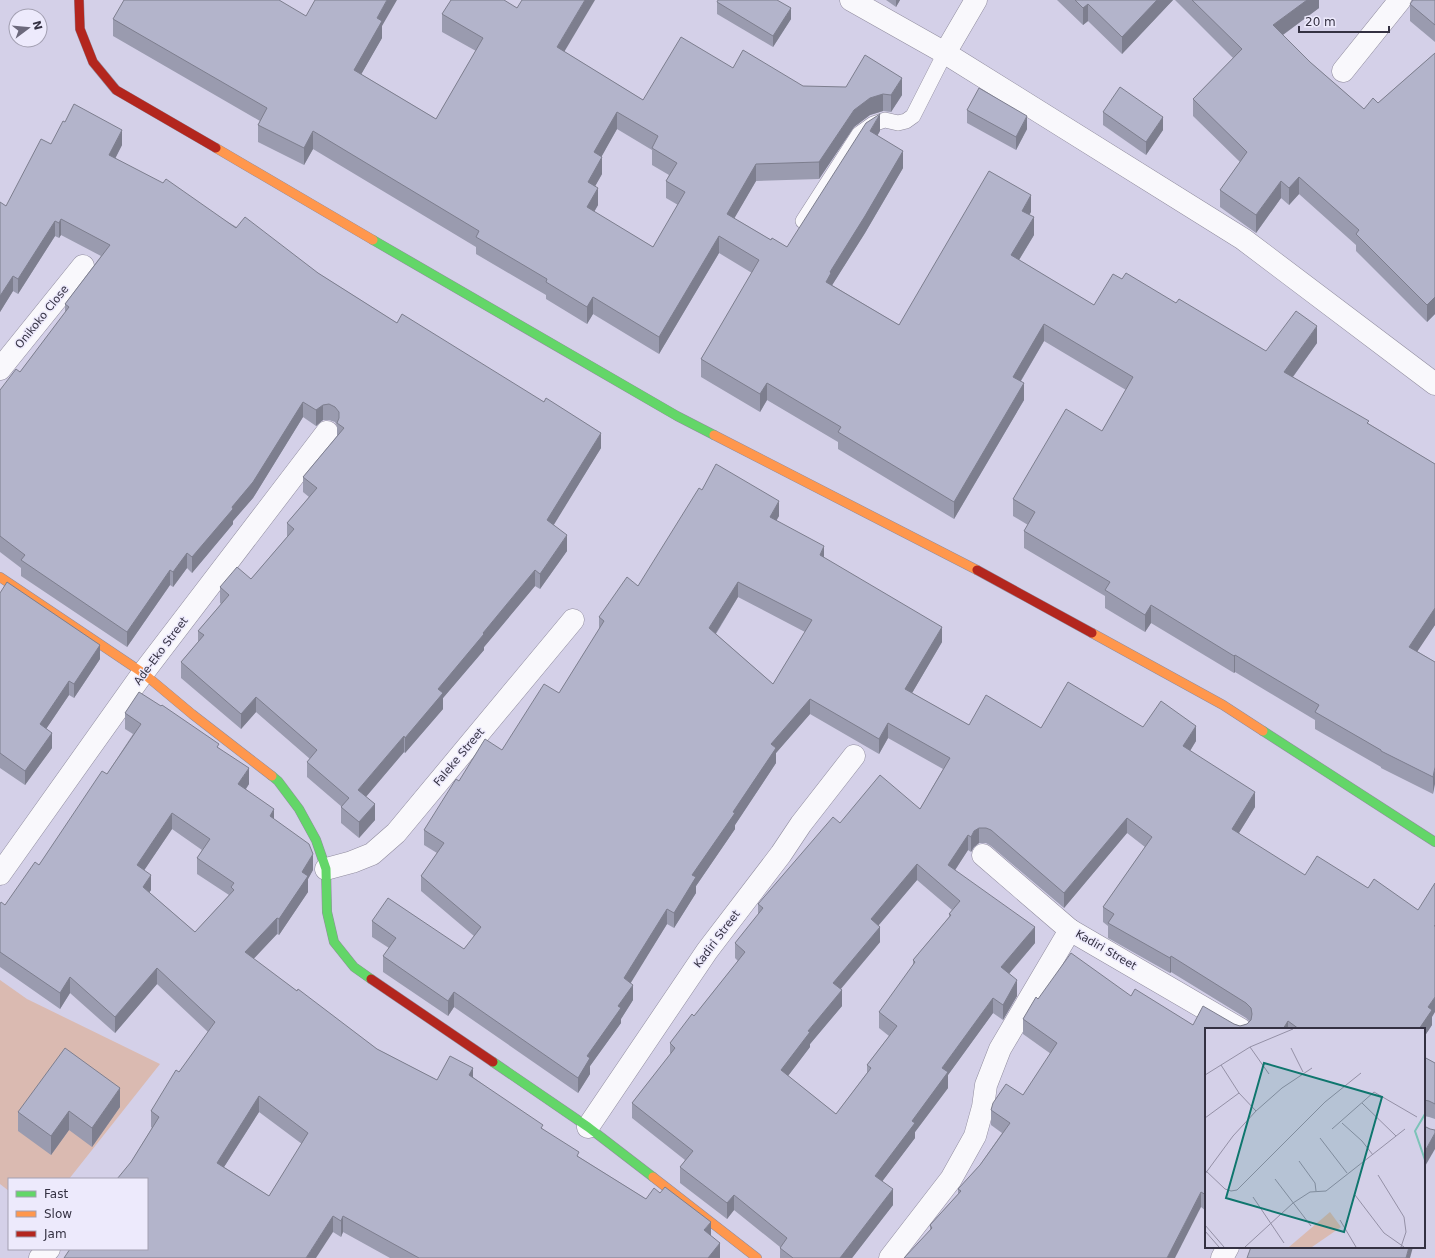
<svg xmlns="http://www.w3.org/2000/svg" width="1435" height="1258" viewBox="0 0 1435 1258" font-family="'DejaVu Sans',sans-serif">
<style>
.green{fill:#dabab1}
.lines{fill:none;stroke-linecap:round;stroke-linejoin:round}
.lane-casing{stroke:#908c9e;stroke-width:16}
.street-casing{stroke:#908c9e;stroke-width:23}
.fast-casing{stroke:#908c9e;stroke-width:10}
.slow-casing{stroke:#908c9e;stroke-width:10}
.jam-casing{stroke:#908c9e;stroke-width:10}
.lane{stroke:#f9f8fc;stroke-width:15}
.street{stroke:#f9f8fc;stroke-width:22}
.fast{stroke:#63d668;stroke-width:9}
.slow{stroke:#ff974d;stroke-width:9}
.jam{stroke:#b3261e;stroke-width:9}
.wall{fill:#9a9baf;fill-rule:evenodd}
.shaded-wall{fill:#7d7e8e}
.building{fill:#b3b4cb;stroke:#7d7e8e;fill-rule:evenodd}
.labels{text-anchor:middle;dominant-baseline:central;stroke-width:3;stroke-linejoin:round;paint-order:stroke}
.street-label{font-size:11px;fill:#343142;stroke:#edeafc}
.inset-river{fill:none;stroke:#7cc3b8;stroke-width:2}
.inset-road{fill:none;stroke:#9490a6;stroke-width:1}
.view{fill:#0f766e;fill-opacity:0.15;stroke:#0f766e;stroke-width:2}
.inset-edge{fill:none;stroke:#343142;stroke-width:2}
</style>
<rect width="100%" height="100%" fill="#d4d0e8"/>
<path class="green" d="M 0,980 L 27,999 L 160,1064 L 69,1179 L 9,1179 L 9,1191 L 0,1184 Z"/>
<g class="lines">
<g class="lane-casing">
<path id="lane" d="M 803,221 L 859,134 L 873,124 L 885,120 L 898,123 L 906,121 L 913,116 L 945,53"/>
</g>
<g class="street-casing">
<g id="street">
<path d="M 851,0 L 945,53 L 1243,239 L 1435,384"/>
<path d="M 945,53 L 976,0"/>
<path d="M 1343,71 L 1400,0"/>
<path d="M 0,369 L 83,266"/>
<path d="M 983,855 L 1070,930 L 1240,1029"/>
<path d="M 326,869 L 352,862 L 372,854 L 396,833 L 573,620"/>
<path d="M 0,874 L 143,673 L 327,432"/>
<path d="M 588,1127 L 707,951 L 781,854 L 801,824 L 854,756"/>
<path d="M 40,1258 L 49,1249"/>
<path d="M 890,1258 L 951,1179 L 975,1136 L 983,1107 L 986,1085 L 1000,1049 L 1070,930"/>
<path d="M 1222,1258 L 1228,1247"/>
</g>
</g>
<g class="fast-casing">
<g id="fast">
<path d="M 373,240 L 677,416 L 714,435"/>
<path d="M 1263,731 L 1435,842"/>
<path d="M 272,776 L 278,781 L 299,809 L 316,840 L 326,869 L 327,912 L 334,942 L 354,967 L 371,979"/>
<path d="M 493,1062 L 588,1127 L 653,1177"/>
</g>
</g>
<g class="slow-casing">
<g id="slow">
<path d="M 216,148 L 373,240"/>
<path d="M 714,435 L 977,570"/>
<path d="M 0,577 L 143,673 L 192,714 L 272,776"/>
<path d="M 1092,633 L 1223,705 L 1263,731"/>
<path d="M 653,1177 L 757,1258"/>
</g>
</g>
<g class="jam-casing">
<g id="jam">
<path d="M 79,0 L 80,29 L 93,62 L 116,90 L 216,148"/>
<path d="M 977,570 L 1092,633"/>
<path d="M 371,979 L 493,1062"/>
</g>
</g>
<use href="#lane" class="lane"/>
<use href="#street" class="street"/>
<use href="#fast" class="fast"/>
<use href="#slow" class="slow"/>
<use href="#jam" class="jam"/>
</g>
<g class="wall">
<path d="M 886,0 L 900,0 L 896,7 Z"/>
<path d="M 1057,0 L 1173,0 L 1122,54 L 1088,21 L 1083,25 Z"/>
<path d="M 1175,0 L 1319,0 L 1319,8 L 1283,35 L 1310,62 L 1364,109 L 1378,103 L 1435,53 L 1435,314 L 1427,322 L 1356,251 L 1356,245 L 1299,194 L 1289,205 L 1281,198 L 1256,233 L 1220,207 L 1220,190 L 1240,162 L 1193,116 L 1193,99 L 1233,58 Z"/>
<path d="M 1435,0 L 1435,42 L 1410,21 L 1410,4 Z"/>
<path d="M 717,2 L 791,19 L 773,47 L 717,14 Z"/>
<path d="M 442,14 L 565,52 L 643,100 L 733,68 L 803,86 L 902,95 L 891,112 L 883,111 L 870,115 L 854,127 L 819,179 L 756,181 L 734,218 L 771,240 L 787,247 L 880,131 L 877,136 L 903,168 L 865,233 L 832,285 L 899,325 L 1031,212 L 1029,215 L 1034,235 L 1019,260 L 1094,305 L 1122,279 L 1176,303 L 1266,351 L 1317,343 L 1293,377 L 1369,424 L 1435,464 L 1435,625 L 1417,651 L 1435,662 L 1433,794 L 1381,768 L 1381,767 L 1315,729 L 1315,720 L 1235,672 L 1234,673 L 1151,623 L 1145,632 L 1105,608 L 1105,596 L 1024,548 L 1024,531 L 1028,525 L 1013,516 L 1013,499 L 1102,431 L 1126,390 L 1044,341 L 1021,381 L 1024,400 L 954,519 L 838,449 L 838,442 L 767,400 L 760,412 L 701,377 L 701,359 L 752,273 L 719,253 L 659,354 L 593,314 L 587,324 L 546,299 L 546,295 L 476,254 L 476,247 L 313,149 L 304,165 L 258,142 L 258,125 L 260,121 L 113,36 L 113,19 L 306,16 L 382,26 L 382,38 L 361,74 L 436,119 L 476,51 L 442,32 ZM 617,129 L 652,150 L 652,165 L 669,175 L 666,181 L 666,198 L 678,205 L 653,247 L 594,212 L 598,205 L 595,186 L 602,174 L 601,157 Z"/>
<path d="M 967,110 L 1027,129 L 1016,150 L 967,123 Z"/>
<path d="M 1103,112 L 1163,130 L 1146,155 L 1103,125 Z"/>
<path d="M 51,144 L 122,145 L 115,158 L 318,273 L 397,323 L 601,448 L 553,525 L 567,551 L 540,589 L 535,586 L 484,647 L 484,650 L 443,698 L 443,709 L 405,753 L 404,752 L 366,797 L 375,820 L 359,838 L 341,823 L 341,807 L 342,807 L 307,777 L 307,762 L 310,759 L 256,712 L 241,729 L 181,678 L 181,662 L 198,642 L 198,631 L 221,604 L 220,603 L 220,587 L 251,579 L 287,537 L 287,523 L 309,497 L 303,492 L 303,477 L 337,436 L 337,426 L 335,422 L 329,420 L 323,420 L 316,426 L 303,417 L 253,498 L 233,521 L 233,524 L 192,573 L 187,568 L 173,587 L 170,585 L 127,647 L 21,576 L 21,568 L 0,552 L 0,390 L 20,372 L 65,313 L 65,304 L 101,256 L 61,235 L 59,238 L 55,236 L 18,294 L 13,291 L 0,312 L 0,202 L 6,206 Z"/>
<path d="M 702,490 L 779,516 L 776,520 L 824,558 L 942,642 L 912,693 L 969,725 L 1041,728 L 1143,727 L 1196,741 L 1190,751 L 1255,807 L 1239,833 L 1432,1017 L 1432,1025 L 1424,1037 L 1424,1029 L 1206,1029 L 1206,1211 L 1201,1207 L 930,1230 L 930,1225 L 958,1194 L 958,1189 L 980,1165 L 1002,1133 L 991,1125 L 991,1110 L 1023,1095 L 1051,1054 L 1023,1034 L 1023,1019 L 1038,999 L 1131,996 L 1193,1025 L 1234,1024 L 1240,1026 L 1247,1024 L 1249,1021 L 1246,1018 L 1171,972 L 1170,973 L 1108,938 L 1108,926 L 1103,922 L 1103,907 L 1145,847 L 1127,833 L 1064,908 L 991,846 L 986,843 L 979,843 L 974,847 L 971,852 L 968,850 L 955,870 L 1035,943 L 1009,974 L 1017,996 L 1003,1020 L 993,1013 L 948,1075 L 948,1088 L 915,1132 L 915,1138 L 882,1181 L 893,1205 L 852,1258 L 780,1258 L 780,1247 L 734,1210 L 727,1219 L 680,1183 L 680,1167 L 685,1160 L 632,1118 L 632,1103 L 670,1055 L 670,1043 L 694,1016 L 738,961 L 735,958 L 735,943 L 758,915 L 758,904 L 840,823 L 920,809 L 943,769 L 888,738 L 879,754 L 810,714 L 776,753 L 776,763 L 735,825 L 735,829 L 696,886 L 696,893 L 674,928 L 667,924 L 630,983 L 633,1000 L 621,1019 L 621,1023 L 590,1066 L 590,1074 L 578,1093 L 454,1007 L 448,1016 L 383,972 L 383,956 L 389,948 L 372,937 L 372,921 L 464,949 L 474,936 L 421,891 L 421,876 L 437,853 L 424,845 L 424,830 L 459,781 L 502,750 L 559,693 L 599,630 L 599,617 L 638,586 ZM 738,597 L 805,632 L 773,684 L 716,634 ZM 917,880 L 952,910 L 949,914 L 949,917 L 913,960 L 913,966 L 879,1012 L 879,1028 L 889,1036 L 867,1065 L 867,1073 L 836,1114 L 788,1076 L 810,1047 L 810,1044 L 842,1006 L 841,989 L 880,942 L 879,925 Z"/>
<path d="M 0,593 L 100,659 L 74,698 L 69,695 L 46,729 L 52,748 L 25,785 L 0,768 Z"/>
<path d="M 125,713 L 219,748 L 249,784 L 246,789 L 274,820 L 313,870 L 308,879 L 308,892 L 279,935 L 277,934 L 253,959 L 377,1049 L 437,1080 L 473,1077 L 543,1129 L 579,1157 L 646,1199 L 711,1236 L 720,1258 L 390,1258 L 343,1232 L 341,1237 L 333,1232 L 131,1162 L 152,1128 L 151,1127 L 151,1111 L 208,1032 L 157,984 L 115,1033 L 70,993 L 60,1009 L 0,967 L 0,904 L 5,905 L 39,865 L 107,774 L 133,734 L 125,729 ZM 172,829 L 202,850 L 197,858 L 197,874 L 229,895 L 195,932 L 149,892 L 151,890 L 144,870 ZM 259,1112 L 302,1144 L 269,1196 L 224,1167 Z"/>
<path d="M 1424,1057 L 1435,1063 L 1435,1119 L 1429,1117 L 1424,1116 Z"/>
<path d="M 120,1107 L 92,1147 L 69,1130 L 51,1155 L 18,1131 L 18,1112 Z"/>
</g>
<g class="shaded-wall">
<path d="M 387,0 L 397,0 L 382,26 L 382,38 L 354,87 L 354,70 L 377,18 Z"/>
<path d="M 585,0 L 595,0 L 557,64 L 557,47 Z"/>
<path d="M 896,0 L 900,0 L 896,7 Z"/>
<path d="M 1157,0 L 1173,0 L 1122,54 L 1122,37 Z"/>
<path d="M 1307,0 L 1319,0 L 1319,8 L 1273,42 L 1273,25 Z"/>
<path d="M 1088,4 L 1088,21 L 1083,25 L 1083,8 Z"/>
<path d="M 791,8 L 791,19 L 773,47 L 773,36 Z"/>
<path d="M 902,78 L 902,95 L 891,112 L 891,95 Z"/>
<path d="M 883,94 L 883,111 L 870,115 L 854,127 L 819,179 L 819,162 L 854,110 L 870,98 Z"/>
<path d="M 617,112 L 617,129 L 594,170 L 594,152 Z"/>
<path d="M 880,114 L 880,131 L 870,148 L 870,131 Z"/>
<path d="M 1027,116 L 1027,129 L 1016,150 L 1016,137 Z"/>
<path d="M 1163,117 L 1163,130 L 1146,155 L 1146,142 Z"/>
<path d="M 122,130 L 122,145 L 109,171 L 109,155 Z"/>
<path d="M 313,131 L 313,149 L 304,165 L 304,148 Z"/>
<path d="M 903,151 L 903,168 L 865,233 L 831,287 L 826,282 L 830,272 Z"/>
<path d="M 602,157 L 602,174 L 588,199 L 588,182 Z"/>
<path d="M 756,164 L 756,181 L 727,231 L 727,214 Z"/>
<path d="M 1299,177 L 1299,194 L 1289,205 L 1289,188 Z"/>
<path d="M 1281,181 L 1281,198 L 1256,233 L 1256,215 Z"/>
<path d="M 598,188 L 598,205 L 587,224 L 587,207 Z"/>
<path d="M 1031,195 L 1031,212 L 1022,228 L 1022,211 Z"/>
<path d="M 1034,217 L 1034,235 L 1011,273 L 1011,255 Z"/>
<path d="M 61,219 L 61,235 L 59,238 L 59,223 Z"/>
<path d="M 55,221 L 55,236 L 18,294 L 18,279 Z"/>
<path d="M 719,236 L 719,253 L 659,354 L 659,337 Z"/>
<path d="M 13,276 L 13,291 L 0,312 L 0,296 Z"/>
<path d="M 593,297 L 593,314 L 587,324 L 587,307 Z"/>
<path d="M 1435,297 L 1435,314 L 1427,322 L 1427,305 Z"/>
<path d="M 1044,324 L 1044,341 L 1013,394 L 1013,377 Z"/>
<path d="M 1317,326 L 1317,343 L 1284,389 L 1284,372 Z"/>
<path d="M 767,383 L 767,400 L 760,412 L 760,394 Z"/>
<path d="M 1024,383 L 1024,400 L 954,519 L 954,502 Z"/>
<path d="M 303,402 L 303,417 L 253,498 L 233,521 L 233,524 L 192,573 L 192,557 L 232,507 Z"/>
<path d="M 323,405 L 323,420 L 316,426 L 316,410 Z"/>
<path d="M 601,433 L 601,448 L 547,536 L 547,520 Z"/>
<path d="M 779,501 L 779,516 L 770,532 L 770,517 Z"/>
<path d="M 567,535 L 567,551 L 540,589 L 540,574 Z"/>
<path d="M 824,546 L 824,562 L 820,555 Z"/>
<path d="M 187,553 L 187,568 L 173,587 L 173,572 Z"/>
<path d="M 170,570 L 170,585 L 127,647 L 127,632 Z"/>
<path d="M 535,570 L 535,586 L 484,647 L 484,650 L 443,698 L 443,709 L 405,753 L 405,738 L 438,689 L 483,633 Z"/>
<path d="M 738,582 L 738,597 L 709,644 L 709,628 Z"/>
<path d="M 1151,605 L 1151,623 L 1145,632 L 1145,615 Z"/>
<path d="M 1435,608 L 1435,625 L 1409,664 L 1409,647 Z"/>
<path d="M 942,627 L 942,642 L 905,705 L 905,689 Z"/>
<path d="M 100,645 L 100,659 L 74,698 L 74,684 Z"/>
<path d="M 1235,655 L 1235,672 L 1234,673 L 1234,656 Z"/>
<path d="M 69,681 L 69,695 L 40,738 L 40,724 Z"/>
<path d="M 256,697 L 256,712 L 241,729 L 241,714 Z"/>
<path d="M 810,699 L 810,714 L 776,753 L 776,763 L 735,825 L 735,829 L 696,886 L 696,893 L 674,928 L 674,913 L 692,875 L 733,812 L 771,744 Z"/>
<path d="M 888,723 L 888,738 L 879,754 L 879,739 Z"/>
<path d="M 1196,726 L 1196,741 L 1183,762 L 1183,746 Z"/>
<path d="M 52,733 L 52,748 L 25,785 L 25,771 Z"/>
<path d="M 404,736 L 404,752 L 358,806 L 358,790 Z"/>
<path d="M 1435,767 L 1435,784 L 1433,794 L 1433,777 Z"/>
<path d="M 249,768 L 249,784 L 238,800 L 238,784 Z"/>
<path d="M 1255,792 L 1255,807 L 1232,844 L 1232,829 Z"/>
<path d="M 375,804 L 375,820 L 359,838 L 359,822 Z"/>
<path d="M 274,809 L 274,825 L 270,816 Z"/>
<path d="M 172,813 L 172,829 L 137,881 L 137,865 Z"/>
<path d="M 1127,818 L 1127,833 L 1064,908 L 1064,893 Z"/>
<path d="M 979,828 L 979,843 L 974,847 L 971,852 L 971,837 L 974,831 Z"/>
<path d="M 968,835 L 968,850 L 948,881 L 948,865 Z"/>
<path d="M 313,854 L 313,870 L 308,879 L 308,892 L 279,935 L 279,919 L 302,872 Z"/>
<path d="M 917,864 L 917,880 L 871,934 L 871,919 Z"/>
<path d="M 151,875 L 151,890 L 143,902 L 143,887 Z"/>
<path d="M 667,909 L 667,924 L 624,994 L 624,978 Z"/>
<path d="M 277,918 L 277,934 L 245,968 L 245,952 Z"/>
<path d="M 880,927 L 880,942 L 833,998 L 833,983 Z"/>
<path d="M 1035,927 L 1035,943 L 1001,983 L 1001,967 Z"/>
<path d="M 1171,956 L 1171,972 L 1170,973 L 1170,958 Z"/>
<path d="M 157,968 L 157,984 L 115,1033 L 115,1017 Z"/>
<path d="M 70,977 L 70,993 L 60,1009 L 60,993 Z"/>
<path d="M 1017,980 L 1017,996 L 1003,1020 L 1003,1005 Z"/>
<path d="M 633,985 L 633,1000 L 621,1019 L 621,1023 L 590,1066 L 590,1074 L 578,1093 L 578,1078 L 587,1056 L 618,1006 Z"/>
<path d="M 842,990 L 842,1006 L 810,1044 L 810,1047 L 781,1085 L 781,1070 L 808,1031 Z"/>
<path d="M 454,992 L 454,1007 L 448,1016 L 448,1001 Z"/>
<path d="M 1435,997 L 1435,1012 L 1432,1017 L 1432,1025 L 1424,1037 L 1424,1029 L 1419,1029 L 1428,1007 Z"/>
<path d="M 993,998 L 993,1013 L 948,1075 L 948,1088 L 915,1132 L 915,1138 L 875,1191 L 875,1176 L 912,1121 L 942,1068 Z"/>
<path d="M 1288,1021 L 1288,1029 L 1283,1029 Z"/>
<path d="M 473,1068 L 473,1084 L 469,1075 Z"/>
<path d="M 120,1088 L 120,1107 L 92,1147 L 92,1128 Z"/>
<path d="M 259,1096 L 259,1112 L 217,1178 L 217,1163 Z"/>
<path d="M 69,1111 L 69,1130 L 51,1155 L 51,1136 Z"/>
<path d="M 1435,1133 L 1435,1149 L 1424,1168 L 1424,1153 Z"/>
<path d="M 893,1189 L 893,1205 L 852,1258 L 840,1258 Z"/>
<path d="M 1201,1192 L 1201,1207 L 1175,1258 L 1167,1258 Z"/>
<path d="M 734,1195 L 734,1210 L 727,1219 L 727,1203 Z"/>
<path d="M 333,1216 L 333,1232 L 316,1258 L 306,1258 Z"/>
<path d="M 343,1216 L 343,1232 L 341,1237 L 341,1221 Z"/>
<path d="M 711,1222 L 711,1238 L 704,1230 Z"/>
<path d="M 720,1243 L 720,1258 L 708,1258 Z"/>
<path d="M 1409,1247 L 1413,1247 L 1410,1258 L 1406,1258 Z"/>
</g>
<g class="building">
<path d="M 124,0 L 279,0 L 306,16 L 315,0 L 387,0 L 377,18 L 382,21 L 354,70 L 436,119 L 483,38 L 442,14 L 451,0 L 504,0 L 517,8 L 522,0 L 585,0 L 557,47 L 643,100 L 681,37 L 733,68 L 743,50 L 803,86 L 846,87 L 865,55 L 902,78 L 891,95 L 883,94 L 870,98 L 854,110 L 819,162 L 756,164 L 727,214 L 771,240 L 772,238 L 787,247 L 866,123 L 880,114 L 870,131 L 903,151 L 865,216 L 830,272 L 831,273 L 826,282 L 899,325 L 989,171 L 1031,195 L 1022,211 L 1034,217 L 1011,255 L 1094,305 L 1113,274 L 1122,279 L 1126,273 L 1176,303 L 1179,299 L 1266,351 L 1296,311 L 1317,326 L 1284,372 L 1369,421 L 1367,423 L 1435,464 L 1435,608 L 1409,647 L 1435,662 L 1435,767 L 1433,777 L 1381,751 L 1381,750 L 1315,712 L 1319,705 L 1235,655 L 1234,656 L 1151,605 L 1145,615 L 1105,590 L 1110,582 L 1024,531 L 1035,512 L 1013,499 L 1066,409 L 1102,431 L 1133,377 L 1044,324 L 1013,377 L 1024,383 L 954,502 L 838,432 L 841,427 L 767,383 L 760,394 L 701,359 L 759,260 L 719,236 L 659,337 L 593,297 L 587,307 L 546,282 L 547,279 L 476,237 L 479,231 L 313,131 L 304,148 L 258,125 L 267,108 L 113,19 ZM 617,112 L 658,136 L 652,148 L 677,163 L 666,181 L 685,192 L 653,247 L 587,207 L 598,188 L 588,182 L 602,157 L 594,152 Z"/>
<path d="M 718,0 L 777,0 L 791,8 L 773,36 L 717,2 Z"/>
<path d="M 1075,0 L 1157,0 L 1122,37 L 1088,4 L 1083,8 Z"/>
<path d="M 1192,0 L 1307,0 L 1273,25 L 1310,62 L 1364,109 L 1373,98 L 1378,103 L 1435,53 L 1435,297 L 1427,305 L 1356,234 L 1359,230 L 1299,177 L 1289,188 L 1281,181 L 1256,215 L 1220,190 L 1247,152 L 1193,99 L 1242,49 Z"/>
<path d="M 1413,0 L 1435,0 L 1435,25 L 1410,4 Z"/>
<path d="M 1120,87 L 1163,117 L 1146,142 L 1103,112 Z"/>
<path d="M 979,88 L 1027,116 L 1016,137 L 967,110 Z"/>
<path d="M 74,104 L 122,130 L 109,155 L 163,183 L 166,179 L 236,228 L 245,217 L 318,273 L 397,323 L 402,314 L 544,402 L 546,398 L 601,433 L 547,520 L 567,535 L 540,574 L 535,570 L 483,633 L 484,634 L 438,689 L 443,693 L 405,738 L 404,736 L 358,790 L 375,804 L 359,822 L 341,807 L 349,798 L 307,762 L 317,750 L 256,697 L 241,714 L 181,662 L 204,635 L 198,631 L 229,595 L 220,587 L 237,567 L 251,579 L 294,529 L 287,523 L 317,488 L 303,477 L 344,428 L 337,423 L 339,418 L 339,412 L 335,407 L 329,404 L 323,405 L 316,410 L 303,402 L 253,482 L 232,507 L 233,509 L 192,557 L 187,553 L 173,572 L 170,570 L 127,632 L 21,560 L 25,555 L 0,536 L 0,390 L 16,369 L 20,372 L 69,307 L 65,304 L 110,245 L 61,219 L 59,223 L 55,221 L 18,279 L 13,276 L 0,296 L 0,202 L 6,206 L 41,139 L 51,144 L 63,121 L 65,122 Z"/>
<path d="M 716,464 L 779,501 L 770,517 L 824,546 L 820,555 L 942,627 L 905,689 L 969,725 L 986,695 L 1041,728 L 1068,682 L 1143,727 L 1161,701 L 1196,726 L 1183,746 L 1255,792 L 1232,829 L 1305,875 L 1317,856 L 1368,888 L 1374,879 L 1418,910 L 1435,883 L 1435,925 L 1434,926 L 1435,926 L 1435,997 L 1428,1007 L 1432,1010 L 1419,1029 L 1299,1029 L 1288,1021 L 1283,1029 L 1206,1029 L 1206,1195 L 1201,1192 L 1167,1258 L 904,1258 L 932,1228 L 930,1225 L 961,1191 L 958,1189 L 980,1165 L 1010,1123 L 991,1110 L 993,1103 L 1006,1084 L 1023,1095 L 1057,1043 L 1023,1019 L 1036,997 L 1038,999 L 1071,953 L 1131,996 L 1135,989 L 1193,1025 L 1203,1006 L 1234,1024 L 1240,1026 L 1247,1024 L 1251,1020 L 1252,1014 L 1251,1008 L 1246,1003 L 1171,956 L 1170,958 L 1108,923 L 1114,914 L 1103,907 L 1152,837 L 1127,818 L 1064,893 L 991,830 L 986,828 L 979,828 L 974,831 L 971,837 L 968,835 L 948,865 L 1035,927 L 1001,967 L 1017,980 L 1003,1005 L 993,998 L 942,1068 L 948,1072 L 912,1121 L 915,1123 L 875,1176 L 893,1189 L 840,1258 L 793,1258 L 780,1248 L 787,1238 L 734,1195 L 727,1203 L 680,1167 L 693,1151 L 632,1103 L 675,1048 L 670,1043 L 692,1014 L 694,1016 L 745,952 L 735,943 L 763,908 L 758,904 L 833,817 L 840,823 L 880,775 L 920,809 L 950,758 L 888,723 L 879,739 L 810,699 L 771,744 L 776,748 L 733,812 L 735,813 L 692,875 L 696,877 L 674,913 L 667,909 L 624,978 L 633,985 L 618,1006 L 621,1008 L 587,1056 L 590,1058 L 578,1078 L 454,992 L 448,1001 L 383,956 L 396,938 L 372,921 L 388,898 L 464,949 L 481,927 L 421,876 L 444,843 L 424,830 L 456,779 L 459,781 L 485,739 L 502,750 L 544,684 L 559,693 L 604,621 L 599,617 L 627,577 L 638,586 L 699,488 L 702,490 ZM 738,582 L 812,620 L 773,684 L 709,628 ZM 917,864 L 960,901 L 949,914 L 951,915 L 913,960 L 915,962 L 879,1012 L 897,1026 L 867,1065 L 871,1068 L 836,1114 L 781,1070 L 810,1032 L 808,1031 L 842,990 L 833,983 L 880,927 L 871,919 Z"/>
<path d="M 7,582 L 100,645 L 74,684 L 69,681 L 40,724 L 52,733 L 25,771 L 0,753 L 0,593 Z"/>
<path d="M 139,692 L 161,706 L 162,705 L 219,744 L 217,747 L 249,768 L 238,784 L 274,809 L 270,816 L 309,844 L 313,854 L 302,872 L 308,876 L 279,919 L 277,918 L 245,952 L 297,991 L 298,989 L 377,1049 L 437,1080 L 450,1056 L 473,1068 L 469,1075 L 543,1125 L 541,1128 L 579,1152 L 577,1156 L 646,1199 L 654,1188 L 660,1193 L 665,1187 L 711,1222 L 704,1230 L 720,1243 L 708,1258 L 419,1258 L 343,1216 L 341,1221 L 333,1216 L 306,1258 L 64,1258 L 70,1249 L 147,1249 L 147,1179 L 117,1179 L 131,1162 L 159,1117 L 151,1111 L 176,1070 L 179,1072 L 215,1022 L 157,968 L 115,1017 L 70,977 L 60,993 L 0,952 L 0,904 L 1,902 L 5,905 L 35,862 L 39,865 L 102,771 L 107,774 L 141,724 L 125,713 ZM 172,813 L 210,839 L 197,858 L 234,883 L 231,887 L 234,890 L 195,932 L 143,887 L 151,875 L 137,865 ZM 259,1096 L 308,1133 L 269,1196 L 217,1163 Z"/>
<path d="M 65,1048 L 120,1088 L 92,1128 L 69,1111 L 51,1136 L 18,1112 Z"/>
<path d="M 1424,1057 L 1435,1063 L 1435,1104 L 1429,1101 L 1424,1100 Z"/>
<path d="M 1424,1126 L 1430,1129 L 1435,1130 L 1435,1133 L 1424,1153 Z"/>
<path d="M 1251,1247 L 1409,1247 L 1406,1258 L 1247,1258 Z"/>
</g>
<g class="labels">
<g class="street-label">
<text transform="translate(42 317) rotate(-51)">Onikoko Close</text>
<text transform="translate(161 651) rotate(-53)">Ade-Eko Street</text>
<text transform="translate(459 757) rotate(-50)">Faleke Street</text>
<text transform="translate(717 939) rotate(-53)">Kadiri Street</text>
<text transform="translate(1106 950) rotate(30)">Kadiri Street</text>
</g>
</g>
<g transform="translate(1205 1028)">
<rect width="220" height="220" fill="#d4d0e8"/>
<path d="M 125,184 L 136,199 L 107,219 L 84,219 Z" fill="#dabab1"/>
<path class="inset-river" d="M 220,151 L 220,132 L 210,103 L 220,86"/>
<path class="inset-road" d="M 45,19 L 64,46M 86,20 L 98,44M 16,37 L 34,65 L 51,83M 0,47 L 45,19 L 88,1M 157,75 L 191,108M 0,90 L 34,65M 137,95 L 157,113 L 168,127M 127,101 L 169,64 L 212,89M 115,110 L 142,145M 94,133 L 110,155 L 111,163M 0,142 L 20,161 L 26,163 L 32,162 L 120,74 L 156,45M 0,146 L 28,108 L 51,83 L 77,60 L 107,40M 173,147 L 199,189 L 201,204 L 196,219M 70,151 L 106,198M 150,167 L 179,205 L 199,219M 48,169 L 79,215M 135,192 L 151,219M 0,197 L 19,219M 0,203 L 14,219M 40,219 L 88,175 L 105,164 L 121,163 L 200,101"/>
<path class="view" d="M 59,35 L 177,69 L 139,204 L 21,170 Z"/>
<rect width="220" height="220" class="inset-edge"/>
</g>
<rect x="8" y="1178" width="140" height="72" fill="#edeafc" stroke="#a3a0b2"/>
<rect x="16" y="1191" width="20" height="6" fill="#63d668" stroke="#a3a0b2"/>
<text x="44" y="1198" font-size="12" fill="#343142">Fast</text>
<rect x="16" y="1211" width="20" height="6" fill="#ff974d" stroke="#a3a0b2"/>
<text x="44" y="1218" font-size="12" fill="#343142">Slow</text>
<rect x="16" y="1231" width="20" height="6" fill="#b3261e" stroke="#a3a0b2"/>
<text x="44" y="1238" font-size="12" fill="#343142">Jam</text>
<g transform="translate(28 28) rotate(74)"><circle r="19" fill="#edeafc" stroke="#a3a0b2"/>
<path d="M0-3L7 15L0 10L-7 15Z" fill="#6c697c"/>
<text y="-6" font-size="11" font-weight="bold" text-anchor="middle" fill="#343142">N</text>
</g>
<path d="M1299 26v6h90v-6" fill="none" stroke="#343142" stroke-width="2"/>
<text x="1305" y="26" font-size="12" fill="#343142" stroke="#edeafc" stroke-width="3" paint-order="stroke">20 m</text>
</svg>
